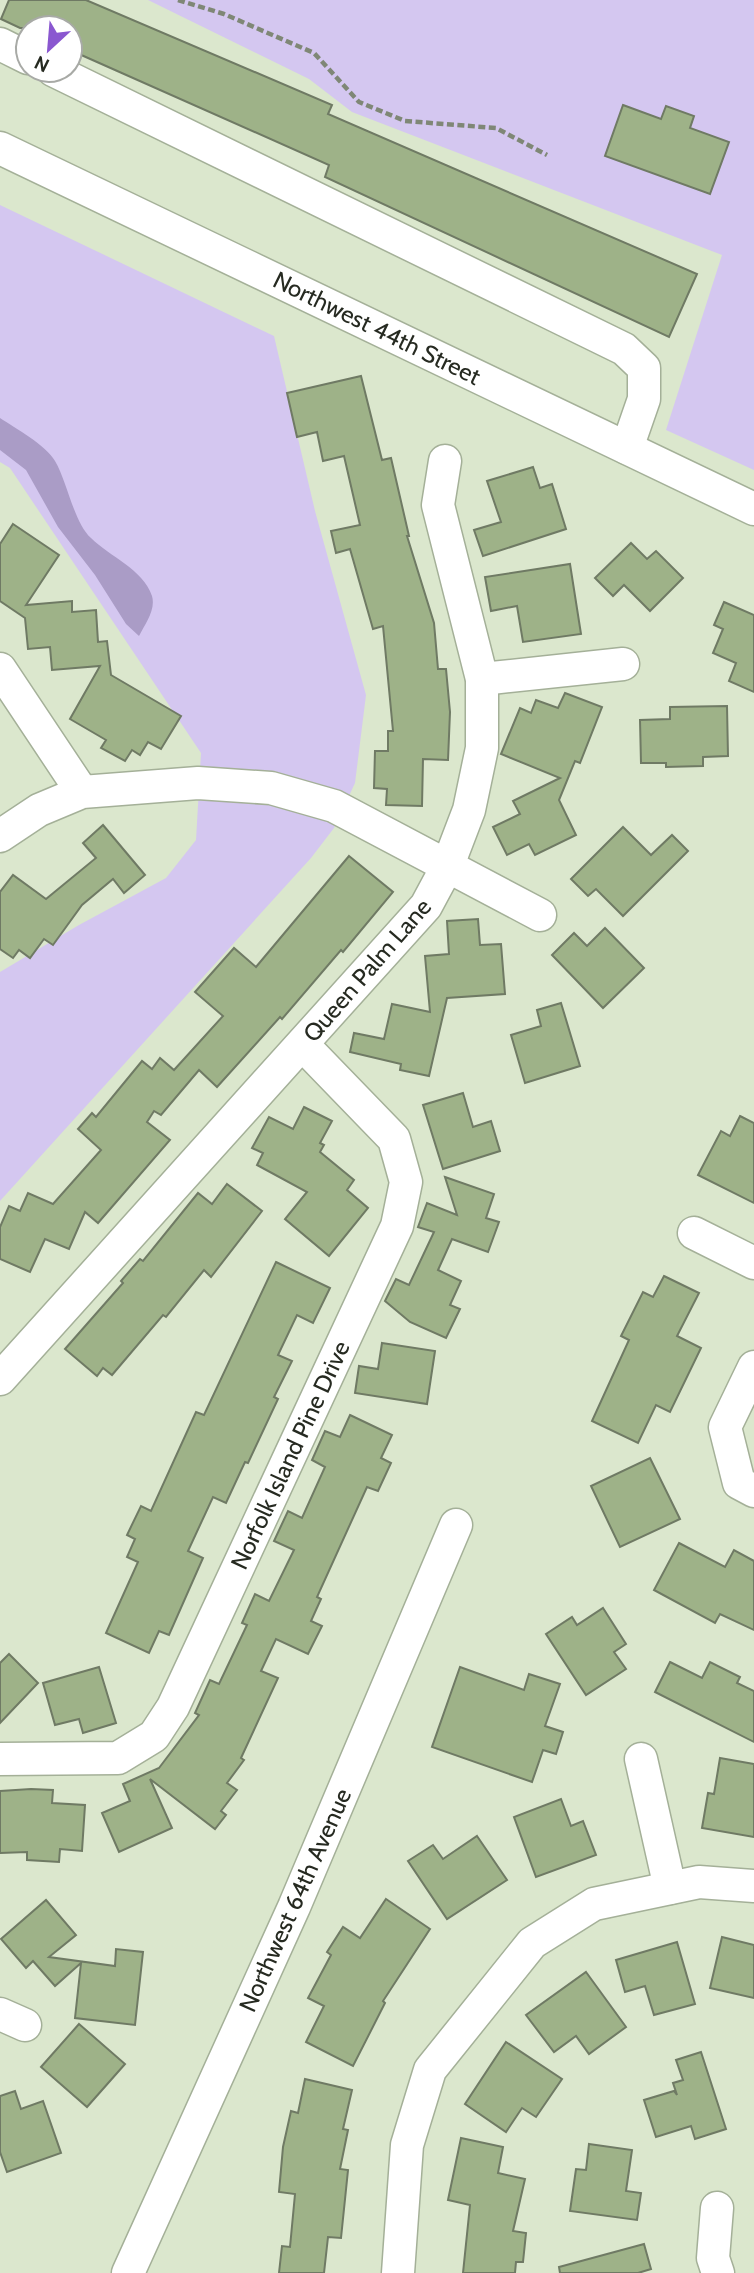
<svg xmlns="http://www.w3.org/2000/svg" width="754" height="2273" viewBox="0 0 754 2273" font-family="Cabin,sans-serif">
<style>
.green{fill:#d4c7f0}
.water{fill:#aa9cc6}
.building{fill:#9eb288;stroke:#6f7a64;stroke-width:2}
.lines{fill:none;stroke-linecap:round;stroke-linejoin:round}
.minor-casing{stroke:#a4b098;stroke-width:35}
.path{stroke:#7f8776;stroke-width:4.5;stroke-dasharray:7 3.5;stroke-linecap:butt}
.minor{stroke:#fff;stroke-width:32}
.labels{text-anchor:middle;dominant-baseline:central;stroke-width:5;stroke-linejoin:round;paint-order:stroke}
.street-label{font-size:24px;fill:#262a21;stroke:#fff}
</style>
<rect width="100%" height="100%" fill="#dbe7cd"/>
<g class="green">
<path d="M 148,0 L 754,0 L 754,470 L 666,430 L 722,255 L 352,112 L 309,79 Z"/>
<path d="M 0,205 L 274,336 L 315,511 L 366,695 L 355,783 L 334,828 L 311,858 L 0,1201 L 0,972 L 79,925 L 166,878 L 196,840 L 201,753 L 10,468 L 0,462 Z"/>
</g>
<path class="water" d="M 0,418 C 15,428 46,445 55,461 C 67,481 74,523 91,538 C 110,557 143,569 152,596 C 156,610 145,624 139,636 L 126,624 L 95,575 L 58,527 L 26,470 L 0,450 Z"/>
<g class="building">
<path d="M 9,0 L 86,0 L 332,105 L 328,114 L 697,274 L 669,337 L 325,177 L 329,165 L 70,50 L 70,28 L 20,28 L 1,19 Z"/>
<path d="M 623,105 L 661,119 L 666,106 L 694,116 L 690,128 L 729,142 L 710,194 L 605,156 Z"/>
<path d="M 361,376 L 382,460 L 391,458 L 409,536 L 407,536 L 434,623 L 438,669 L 446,669 L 450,712 L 448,760 L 423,759 L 422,806 L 386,805 L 387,789 L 374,788 L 375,751 L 388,751 L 388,731 L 393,731 L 383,626 L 373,629 L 350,549 L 336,553 L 331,531 L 360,525 L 344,456 L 323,461 L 317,432 L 297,437 L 287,393 Z"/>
<path d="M 533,467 L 540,488 L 552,484 L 566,529 L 483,556 L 474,530 L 501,522 L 487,481 Z"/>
<path d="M 13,524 L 59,555 L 26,605 L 72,601 L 72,612 L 96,610 L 98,642 L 107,641 L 111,675 L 181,716 L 161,749 L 148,742 L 140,755 L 132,750 L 125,761 L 101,748 L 106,740 L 70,719 L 100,666 L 52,670 L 50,647 L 28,649 L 25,618 L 0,601 L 0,544 Z"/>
<path d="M 631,543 L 647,559 L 656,551 L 683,578 L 650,611 L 624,585 L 613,596 L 595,578 Z"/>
<path d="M 570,564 L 581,634 L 523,642 L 517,606 L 491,611 L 485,577 Z"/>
<path d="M 724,602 L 754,615 L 754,692 L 729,681 L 736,663 L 713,653 L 723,629 L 714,625 Z"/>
<path d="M 565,693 L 602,707 L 580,763 L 575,761 L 559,800 L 576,835 L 535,855 L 529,844 L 507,855 L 493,827 L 520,814 L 513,801 L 560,778 L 501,754 L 520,708 L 531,713 L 536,700 L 558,708 Z"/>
<path d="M 727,706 L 728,756 L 703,757 L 703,766 L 666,767 L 666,763 L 641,763 L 640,720 L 670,719 L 670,707 Z"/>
<path d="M 103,825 L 145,875 L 124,893 L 113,879 L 82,905 L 53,945 L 44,939 L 30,958 L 19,950 L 13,958 L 0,949 L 0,892 L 13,875 L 46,899 L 96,858 L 83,843 Z"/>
<path d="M 623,827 L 651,855 L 672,835 L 688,851 L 623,916 L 596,889 L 588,896 L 571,879 Z"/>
<path d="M 349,856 L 393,892 L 343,952 L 341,950 L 282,1019 L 280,1017 L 217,1087 L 199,1070 L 161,1115 L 154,1111 L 147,1122 L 170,1140 L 98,1223 L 85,1212 L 69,1249 L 45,1239 L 30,1272 L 0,1259 L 0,1227 L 9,1206 L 20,1211 L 28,1193 L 53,1204 L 101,1150 L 78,1129 L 92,1113 L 96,1117 L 142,1061 L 152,1069 L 160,1058 L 174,1070 L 223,1016 L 195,992 L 234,948 L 256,967 Z"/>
<path d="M 478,919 L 480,945 L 501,944 L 505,994 L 447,998 L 429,1076 L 400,1070 L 401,1064 L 350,1052 L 354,1033 L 384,1039 L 392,1004 L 430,1012 L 425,956 L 449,954 L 447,921 Z"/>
<path d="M 605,928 L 644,968 L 603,1008 L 552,955 L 574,933 L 587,946 Z"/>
<path d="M 561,1003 L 580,1066 L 525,1083 L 511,1035 L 541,1026 L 537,1010 Z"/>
<path d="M 463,1093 L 473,1127 L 491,1121 L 500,1151 L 443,1169 L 423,1105 Z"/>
<path d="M 304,1107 L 332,1121 L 320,1143 L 324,1145 L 320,1152 L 354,1180 L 347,1190 L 368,1208 L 329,1256 L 285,1219 L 307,1192 L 257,1165 L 263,1153 L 252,1148 L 269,1117 L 293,1129 Z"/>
<path d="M 740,1116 L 754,1123 L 754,1203 L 698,1175 L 721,1131 L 730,1136 Z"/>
<path d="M 445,1177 L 494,1194 L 486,1218 L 499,1222 L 488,1252 L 452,1239 L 438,1270 L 461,1281 L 450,1305 L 460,1309 L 446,1338 L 410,1322 L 385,1301 L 396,1279 L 409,1285 L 434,1232 L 418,1227 L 427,1203 L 457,1215 Z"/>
<path d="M 227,1184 L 262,1211 L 211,1277 L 204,1270 L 166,1317 L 163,1315 L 112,1375 L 103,1368 L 97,1376 L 65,1349 L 123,1283 L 121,1281 L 140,1259 L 143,1261 L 198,1193 L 212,1204 Z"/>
<path d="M 276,1262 L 330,1288 L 313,1323 L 297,1315 L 278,1355 L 292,1361 L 274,1397 L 278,1399 L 248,1463 L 245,1462 L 226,1503 L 213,1497 L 188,1551 L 203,1558 L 169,1635 L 159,1631 L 149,1653 L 106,1633 L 138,1562 L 127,1557 L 135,1539 L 127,1535 L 141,1506 L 151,1511 L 196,1412 L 204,1415 Z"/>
<path d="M 664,1276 L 699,1293 L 677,1336 L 701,1348 L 670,1412 L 656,1405 L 638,1443 L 592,1421 L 629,1340 L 621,1336 L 643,1292 L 653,1297 Z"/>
<path d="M 382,1343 L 435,1351 L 427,1404 L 355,1393 L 359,1366 L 378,1369 Z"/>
<path d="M 350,1415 L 392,1435 L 381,1458 L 391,1463 L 378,1491 L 367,1487 L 317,1597 L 321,1599 L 311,1621 L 322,1626 L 308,1654 L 276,1639 L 261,1671 L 278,1678 L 241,1758 L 244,1760 L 227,1783 L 237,1790 L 221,1811 L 226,1815 L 215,1829 L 150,1779 L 172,1828 L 119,1852 L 102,1813 L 130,1801 L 123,1784 L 159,1768 L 199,1715 L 195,1713 L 210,1680 L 219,1684 L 247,1625 L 242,1623 L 255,1594 L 269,1601 L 294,1550 L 274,1541 L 288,1511 L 302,1518 L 325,1467 L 312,1460 L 325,1431 L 340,1437 Z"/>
<path d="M 650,1458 L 680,1519 L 620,1547 L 591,1486 Z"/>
<path d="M 679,1543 L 725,1567 L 734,1550 L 754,1561 L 754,1630 L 720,1614 L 715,1623 L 654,1590 Z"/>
<path d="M 603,1608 L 626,1644 L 614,1652 L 626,1669 L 586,1695 L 546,1634 L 572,1617 L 577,1625 Z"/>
<path d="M 9,1654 L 38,1683 L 0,1723 L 0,1663 Z"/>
<path d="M 670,1662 L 702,1678 L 710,1662 L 740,1677 L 737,1683 L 754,1691 L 754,1742 L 655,1692 Z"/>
<path d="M 99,1667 L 116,1723 L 83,1733 L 79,1719 L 55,1725 L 43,1683 Z"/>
<path d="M 460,1667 L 524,1690 L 529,1674 L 560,1684 L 545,1726 L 563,1732 L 556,1754 L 543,1750 L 532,1782 L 432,1747 Z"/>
<path d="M 720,1758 L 754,1764 L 754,1837 L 702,1828 L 708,1793 L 714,1794 Z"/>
<path d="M 31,1789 L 53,1790 L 52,1803 L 85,1805 L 82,1851 L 60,1849 L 59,1862 L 27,1860 L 27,1852 L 0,1853 L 0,1791 Z"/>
<path d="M 561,1799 L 571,1826 L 583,1821 L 596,1855 L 536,1877 L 514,1817 Z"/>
<path d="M 477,1836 L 507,1880 L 447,1919 L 408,1861 L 433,1845 L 443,1859 Z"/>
<path d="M 386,1899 L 430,1929 L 383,2001 L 385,2003 L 353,2066 L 306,2042 L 324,2006 L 308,1998 L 331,1955 L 327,1952 L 343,1927 L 360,1938 Z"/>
<path d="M 46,1900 L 76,1935 L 49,1957 L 115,1966 L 116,1949 L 143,1952 L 135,2025 L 75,2018 L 81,1963 L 55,1986 L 33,1961 L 26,1968 L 1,1939 Z"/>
<path d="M 722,1937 L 754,1945 L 754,1998 L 710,1988 Z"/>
<path d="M 677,1942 L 695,2004 L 654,2015 L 645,1986 L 625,1992 L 616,1960 Z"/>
<path d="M 586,1972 L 626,2027 L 589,2054 L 576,2036 L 554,2052 L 526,2015 Z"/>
<path d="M 79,2024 L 125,2064 L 87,2107 L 41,2067 Z"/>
<path d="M 506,2042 L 562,2079 L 536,2117 L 522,2108 L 506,2132 L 465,2104 Z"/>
<path d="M 701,2052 L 726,2129 L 695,2139 L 691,2126 L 656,2137 L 644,2100 L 674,2091 L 677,2095 L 673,2083 L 683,2080 L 676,2060 Z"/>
<path d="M 305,2079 L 352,2090 L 343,2129 L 348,2130 L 340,2169 L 348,2170 L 341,2238 L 328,2237 L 324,2273 L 279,2273 L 282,2246 L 290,2247 L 295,2194 L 279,2192 L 283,2147 L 291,2111 L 298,2113 Z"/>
<path d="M 15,2091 L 21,2109 L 43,2101 L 61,2153 L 7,2172 L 0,2152 L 0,2096 Z"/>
<path d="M 461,2138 L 503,2147 L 498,2173 L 525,2179 L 513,2231 L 526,2233 L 523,2262 L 516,2262 L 515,2273 L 463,2273 L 470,2205 L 448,2200 Z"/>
<path d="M 589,2144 L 632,2150 L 626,2191 L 641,2193 L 637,2220 L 570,2211 L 576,2169 L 586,2170 Z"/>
<path d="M 644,2244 L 651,2269 L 638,2273 L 560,2273 L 559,2267 Z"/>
</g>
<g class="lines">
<g class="minor-casing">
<g id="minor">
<path d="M 0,44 L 28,58"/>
<path d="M 53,70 L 624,349 L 644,368 L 644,399 L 627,448"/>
<path d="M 0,148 L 754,509"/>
<path d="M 0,669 L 82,792"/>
<path d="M 482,679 L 623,664"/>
<path d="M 0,836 L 39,810 L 82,792 L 198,783 L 271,788 L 334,806 L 540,915"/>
<path d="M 694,1233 L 754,1263"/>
<path d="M 754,1367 L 725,1427 L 739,1483 L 754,1491"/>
<path d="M 0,1379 L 426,906 L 448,865 L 469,810 L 482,748 L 482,679 L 438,505 L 445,461"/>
<path d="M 0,1759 L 118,1758 L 154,1736 L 173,1707 L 397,1226 L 406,1182 L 394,1139 L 303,1045"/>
<path d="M 641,1759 L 670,1888"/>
<path d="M 0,2014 L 25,2025"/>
<path d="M 717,2208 L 713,2258 L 718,2273"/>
<path d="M 128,2273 L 294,1907 L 456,1525"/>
<path d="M 398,2273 L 407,2145 L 430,2070 L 532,1943 L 594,1904 L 699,1882 L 754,1886"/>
</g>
</g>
<path class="path" d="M 178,0 L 224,14 L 314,53 L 359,102 L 405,121 L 496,128 L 547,155"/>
<use href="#minor" class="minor"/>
</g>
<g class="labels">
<g class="street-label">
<text transform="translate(377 328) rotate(26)">Northwest 44th Street</text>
<text transform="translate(367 970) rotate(-49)">Queen Palm Lane</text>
<text transform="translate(290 1455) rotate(-65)">Norfolk Island Pine Drive</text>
<text transform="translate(295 1900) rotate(-66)">Northwest 64th Avenue</text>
</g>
</g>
<g transform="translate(49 49) rotate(206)"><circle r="33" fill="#ffffff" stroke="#a8aaa6" stroke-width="2"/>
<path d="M0-5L12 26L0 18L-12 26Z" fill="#8a57d0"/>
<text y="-10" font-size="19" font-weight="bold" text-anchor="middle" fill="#262a21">N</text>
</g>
</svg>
